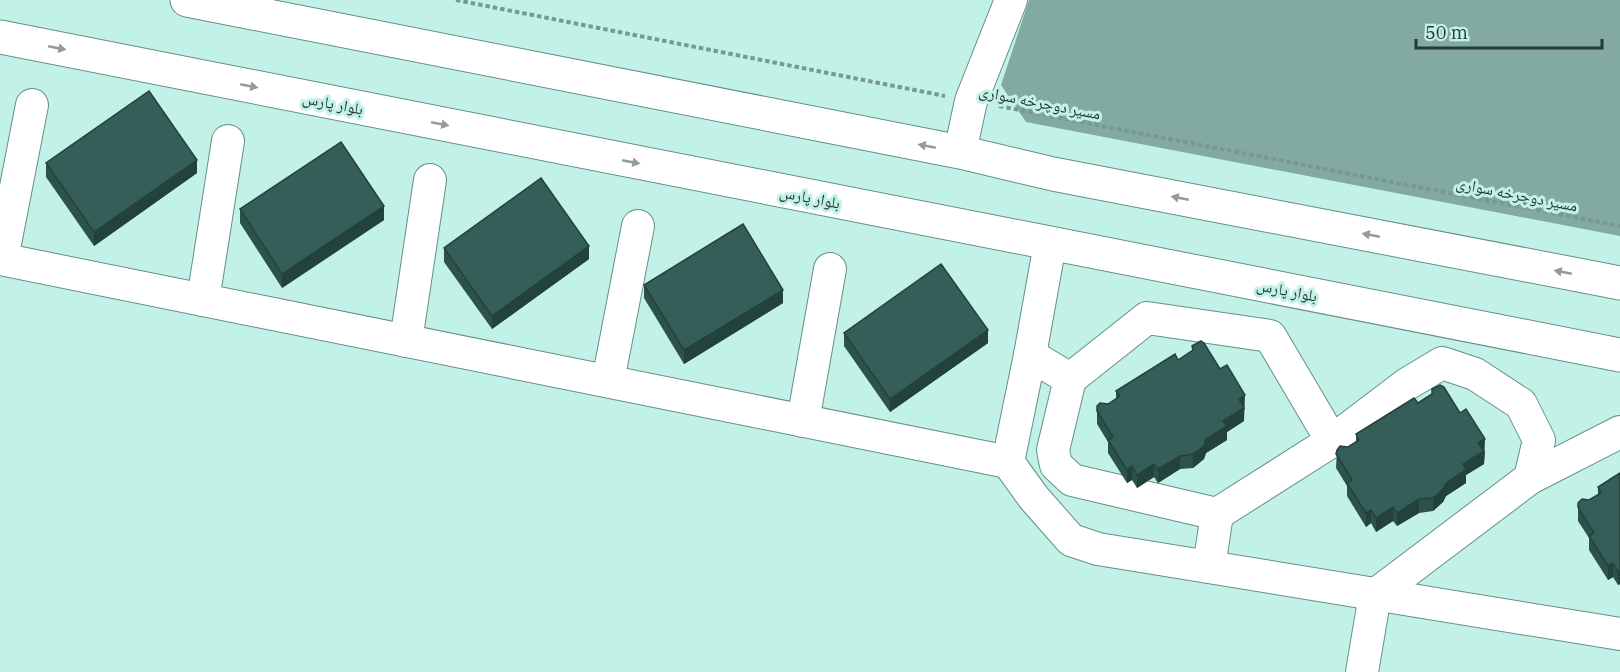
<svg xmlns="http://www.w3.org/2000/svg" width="1620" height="672" viewBox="0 0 1620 672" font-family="'IBM Plex Serif','Noto Naskh Arabic',serif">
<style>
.forest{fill:#82a9a2}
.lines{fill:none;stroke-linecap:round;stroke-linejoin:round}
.minor-casing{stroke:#649088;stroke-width:34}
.major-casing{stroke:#649088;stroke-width:35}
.path{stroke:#779992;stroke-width:4;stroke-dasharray:4.5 3;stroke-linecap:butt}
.minor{stroke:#fff;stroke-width:32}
.major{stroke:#fff;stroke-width:33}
.wall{fill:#2d514b}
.shaded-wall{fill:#24423d}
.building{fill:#345e57;stroke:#24423d;stroke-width:1.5}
.oneway{fill:#929c9a}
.labels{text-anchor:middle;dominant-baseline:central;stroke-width:6;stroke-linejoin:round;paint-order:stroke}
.street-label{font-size:16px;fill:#263935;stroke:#c2f1e7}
</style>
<rect width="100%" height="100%" fill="#c2f1e7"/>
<path class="forest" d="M 1029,0 L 1620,0 L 1620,236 L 1026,122 L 1001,85 Z"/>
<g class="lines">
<g class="minor-casing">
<g id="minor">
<path d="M 960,152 L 971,101 L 1011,0"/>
<path d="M 0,259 L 1008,462 L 1034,498 L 1071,540 L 1098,549 L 1620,634"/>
<path d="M 2,259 L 32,105"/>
<path d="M 203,300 L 228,141"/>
<path d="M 406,341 L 430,180"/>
<path d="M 1030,355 L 1070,379 L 1147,318 L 1270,336 L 1332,441 L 1217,514 L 1072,480 L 1056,465 L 1053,450 L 1070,379"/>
<path d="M 608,381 L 638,226"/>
<path d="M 803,421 L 830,269"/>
<path d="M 1332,441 L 1407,384 L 1442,363 L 1475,374 L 1521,404 L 1539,440 L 1530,478 L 1375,595 L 1362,672"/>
<path d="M 1008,462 L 1030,355 L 1050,244"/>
<path d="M 1530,478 L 1620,432"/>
<path d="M 1209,567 L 1217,514"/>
</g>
</g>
<g class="major-casing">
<g id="major">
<path d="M 187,0 L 960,152 L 1053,174 L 1620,283"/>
<path d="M 0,37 L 1620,355"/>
</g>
</g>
<g class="path">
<path d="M 456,0 L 945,96"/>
<path d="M 999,106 L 1620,226"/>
</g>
<use href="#minor" class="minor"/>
<use href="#major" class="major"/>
</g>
<g class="wall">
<path d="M 46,163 L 197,173 L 94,246 L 46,177 Z"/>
<path d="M 240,209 L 384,220 L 282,288 L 240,223 Z"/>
<path d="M 444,248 L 589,259 L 492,329 L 444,262 Z"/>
<path d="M 644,285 L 783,303 L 684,364 L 644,298 Z"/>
<path d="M 844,333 L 988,343 L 890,412 L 844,346 Z"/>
<path d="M 1192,346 L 1245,409 L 1244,410 L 1244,421 L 1227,432 L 1227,440 L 1206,453 L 1204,459 L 1193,468 L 1180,469 L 1158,483 L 1154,477 L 1137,488 L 1132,480 L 1127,483 L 1108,453 L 1108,442 L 1097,424 L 1097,406 L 1108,404 L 1116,399 L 1116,391 L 1178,360 L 1192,351 Z"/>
<path d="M 1432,389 L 1485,452 L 1484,464 L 1466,475 L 1466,483 L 1446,496 L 1443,502 L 1433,511 L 1419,513 L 1397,526 L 1393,521 L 1376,532 L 1371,523 L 1366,527 L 1347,496 L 1347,486 L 1336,468 L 1337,450 L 1348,447 L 1356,442 L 1356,434 L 1418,403 L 1432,394 Z"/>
<path d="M 1620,473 L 1620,584 L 1618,585 L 1613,577 L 1608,580 L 1589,550 L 1589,538 L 1578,521 L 1578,503 L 1589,500 L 1598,495 L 1598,487 Z"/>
</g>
<g class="shaded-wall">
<path d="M 197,160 L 197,173 L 94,246 L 94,232 Z"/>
<path d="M 384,206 L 384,220 L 282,288 L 282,274 Z"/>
<path d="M 589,246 L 589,259 L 492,329 L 492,316 Z"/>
<path d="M 783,290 L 783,303 L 684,364 L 684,350 Z"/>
<path d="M 988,330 L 988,343 L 890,412 L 890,399 Z"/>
<path d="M 1245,395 L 1244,421 L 1227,432 L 1227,440 L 1206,453 L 1204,459 L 1193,468 L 1193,454 L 1223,421 L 1239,399 Z"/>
<path d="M 1485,439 L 1484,464 L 1466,475 L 1466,483 L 1446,496 L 1443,502 L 1433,511 L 1433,498 L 1463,464 L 1478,443 Z"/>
<path d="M 1180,456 L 1180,469 L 1158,483 L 1158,469 Z"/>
<path d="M 1154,464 L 1154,477 L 1137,488 L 1137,475 Z"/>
<path d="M 1132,466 L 1132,480 L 1127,483 L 1127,470 Z"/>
<path d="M 1419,499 L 1419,513 L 1397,526 L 1397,513 Z"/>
<path d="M 1393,507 L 1393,521 L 1376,532 L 1376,518 Z"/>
<path d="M 1371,510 L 1371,523 L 1366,527 L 1366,513 Z"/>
<path d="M 1613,563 L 1613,577 L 1608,580 L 1608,566 Z"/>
<path d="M 1620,570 L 1620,584 L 1618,585 L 1618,572 Z"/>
</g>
<g class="building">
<path d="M 149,91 L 197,160 L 94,232 L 46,163 Z"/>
<path d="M 341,142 L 384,206 L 282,274 L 240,209 Z"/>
<path d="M 541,178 L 589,246 L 492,316 L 444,248 Z"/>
<path d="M 743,224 L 783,290 L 684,350 L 644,285 Z"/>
<path d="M 941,264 L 988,330 L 890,399 L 844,333 Z"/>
<path d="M 1201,341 L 1204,343 L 1220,369 L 1227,365 L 1245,395 L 1239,399 L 1244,408 L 1223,421 L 1227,426 L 1206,439 L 1204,446 L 1193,454 L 1180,456 L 1158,469 L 1154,464 L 1137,475 L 1132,466 L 1127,470 L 1108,440 L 1113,437 L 1097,411 L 1097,406 L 1100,403 L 1108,404 L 1120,396 L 1116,391 L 1175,354 L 1178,360 L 1193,350 L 1192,346 Z"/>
<path d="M 1440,385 L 1444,387 L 1460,413 L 1466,409 L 1485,439 L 1478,443 L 1484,451 L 1463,464 L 1466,470 L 1446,483 L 1443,489 L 1433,498 L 1419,499 L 1397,513 L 1393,507 L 1376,518 L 1371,510 L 1366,513 L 1347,483 L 1352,480 L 1336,454 L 1337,450 L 1340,446 L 1348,447 L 1359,440 L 1356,434 L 1414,398 L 1418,403 L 1432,394 L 1432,389 Z"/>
<path d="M 1620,473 L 1620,570 L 1618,572 L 1613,563 L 1608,566 L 1589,536 L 1594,533 L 1578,507 L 1578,503 L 1582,499 L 1589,500 L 1601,493 L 1598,487 Z"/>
</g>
<defs><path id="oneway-solid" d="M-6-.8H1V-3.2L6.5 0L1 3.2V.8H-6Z" transform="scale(1.5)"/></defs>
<g class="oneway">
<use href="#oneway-solid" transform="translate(57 48) rotate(11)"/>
<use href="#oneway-solid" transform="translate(249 86) rotate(11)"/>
<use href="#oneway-solid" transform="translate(440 124) rotate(11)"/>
<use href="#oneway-solid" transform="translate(927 146) rotate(-169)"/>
<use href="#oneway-solid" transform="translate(631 162) rotate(11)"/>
<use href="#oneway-solid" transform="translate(1180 198) rotate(-169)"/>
<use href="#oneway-solid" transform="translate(1371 235) rotate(-169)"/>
<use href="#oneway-solid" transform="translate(1563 272) rotate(-169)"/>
</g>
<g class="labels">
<g class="street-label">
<text transform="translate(1040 102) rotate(11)">مسیر دوچرخه سواری</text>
<text transform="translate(333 103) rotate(11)">بلوار پارس</text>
<text transform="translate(1517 194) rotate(11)">مسیر دوچرخه سواری</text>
<text transform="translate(810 197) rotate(11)">بلوار پارس</text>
<text transform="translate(1287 290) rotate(11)">بلوار پارس</text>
</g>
</g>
<path d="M1416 39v9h186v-9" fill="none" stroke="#263935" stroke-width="3"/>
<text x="1425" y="39" font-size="18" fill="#263935" stroke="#c2f1e7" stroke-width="4.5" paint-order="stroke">50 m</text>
</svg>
